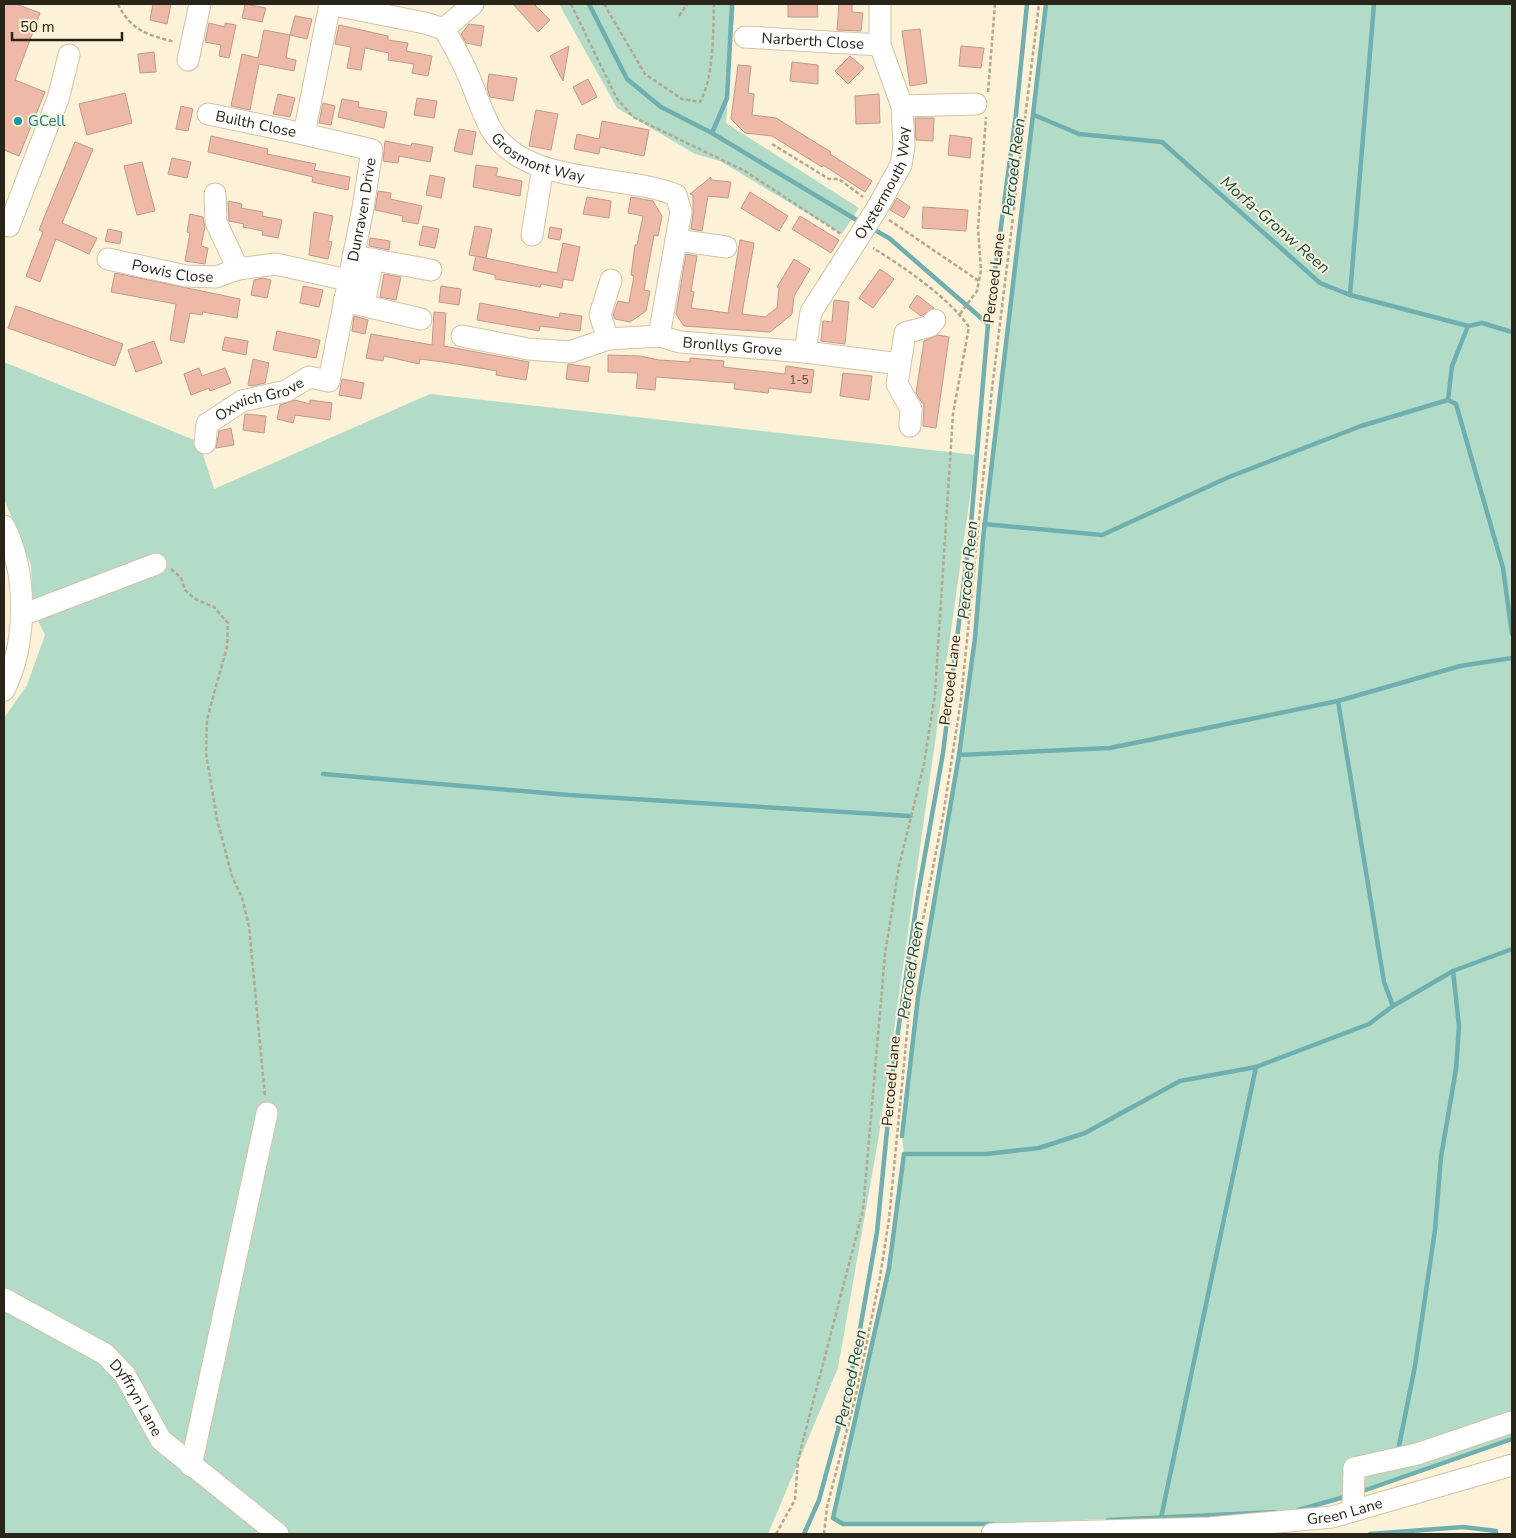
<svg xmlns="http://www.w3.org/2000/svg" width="1516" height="1538" viewBox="0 0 1516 1538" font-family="'Nunito Sans',sans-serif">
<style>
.green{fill:#b2dcc7}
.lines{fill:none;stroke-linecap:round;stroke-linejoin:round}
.stream{stroke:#6fafb0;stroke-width:4.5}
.building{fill:#eebaa7;stroke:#bc9a8f}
.minor-casing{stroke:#d2c3a5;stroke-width:23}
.path{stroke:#b1a793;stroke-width:2.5;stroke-dasharray:4 2.5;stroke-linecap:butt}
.minor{stroke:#fff;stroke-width:21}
.culture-dot{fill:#0f9aa8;stroke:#fdf1d8;stroke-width:2}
.labels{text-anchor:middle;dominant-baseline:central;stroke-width:4;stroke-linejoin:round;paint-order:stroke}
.number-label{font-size:12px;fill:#5a4a3c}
.street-label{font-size:15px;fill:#292418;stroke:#fdf1d8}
.culture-label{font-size:15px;fill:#0d838f;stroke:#fdf1d8;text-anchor:start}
.water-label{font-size:16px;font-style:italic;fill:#134d4e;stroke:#fdf1d8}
</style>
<rect width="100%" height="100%" fill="#fdf1d8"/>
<g class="green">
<path d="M 559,4 L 735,4 L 726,123 L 859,208 L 842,234 L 720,161 L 695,154 L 617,108 Z"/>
<path d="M 1046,4 L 1512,4 L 1512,1439 L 1366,1491 L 1299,1510 L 996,1524 L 843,1524 L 833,1518 L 889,1268 L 904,1154 L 902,1136 L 918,997 L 959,755 L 975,638 L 983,539 Z"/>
<path d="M 4,362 L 199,442 L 214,489 L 430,394 L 976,455 L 879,1135 L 838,1368 L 768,1534 L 4,1534 L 4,718 L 27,685 L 45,635 L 33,611 L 31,565 L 4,499 Z"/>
</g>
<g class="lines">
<g class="stream">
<path d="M 589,4 L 627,79 L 661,107 L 712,133 L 860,222"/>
<path d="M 1034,115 L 1079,134 L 1162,142 L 1320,283 L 1350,295 L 1468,326 L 1482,323 L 1512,332"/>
<path d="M 712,133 L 727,98 L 732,4"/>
<path d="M 871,228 L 889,238 L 988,324"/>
<path d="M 1350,295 L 1374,4"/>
<path d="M 1448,400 L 1452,366 L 1468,326"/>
<path d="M 984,524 L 1102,535 L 1229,477 L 1361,426 L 1448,400 L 1456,404 L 1503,568 L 1512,634"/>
<path d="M 1338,701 L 1384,982 L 1393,1006"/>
<path d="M 959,755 L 1110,748 L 1338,701 L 1460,666 L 1512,658"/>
<path d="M 323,774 L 569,795 L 910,816"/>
<path d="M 902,1136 L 918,997 L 959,755 L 975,638 L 983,539 L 1046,4"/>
<path d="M 1398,1451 L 1415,1366 L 1435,1230 L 1441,1157 L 1456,1069 L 1459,1026 L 1453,971"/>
<path d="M 1360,1492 L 1512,1439"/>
<path d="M 1298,1510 L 1348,1496"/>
<path d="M 1161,1518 L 1256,1067"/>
<path d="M 1108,1520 L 1275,1512"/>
<path d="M 993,1524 L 843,1524 L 833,1518 L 889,1268 L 904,1154 L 986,1154 L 1039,1148 L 1085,1133 L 1180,1081 L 1256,1067 L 1369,1024 L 1393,1006 L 1453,971 L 1512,949"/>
<path d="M 804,1534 L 819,1500 L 838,1430 L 856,1352 L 877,1232 L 894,1059 L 918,894 L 943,753 L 971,524 L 988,324 L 1016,114 L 1027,4"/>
<path d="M 1370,1534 L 1463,1527 L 1496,1531 L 1496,1534"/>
</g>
</g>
<g class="building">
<path d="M 4,4 L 16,4 L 40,13 L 15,80 L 45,92 L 19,156 L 4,150 Z"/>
<path d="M 153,4 L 171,4 L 167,24 L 150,20 Z"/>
<path d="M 245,4 L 266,8 L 262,22 L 242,18 Z"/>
<path d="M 513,4 L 534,4 L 550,20 L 538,32 Z"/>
<path d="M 788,4 L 817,4 L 818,17 L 788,17 Z"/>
<path d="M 839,4 L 852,4 L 852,12 L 863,13 L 861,31 L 837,30 Z"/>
<path d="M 295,16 L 312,19 L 307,39 L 290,35 Z"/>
<path d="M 209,23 L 225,27 L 225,23 L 236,25 L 229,58 L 219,56 L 221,45 L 205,42 Z"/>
<path d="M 469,24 L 484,26 L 481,46 L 466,43 L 461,34 Z"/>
<path d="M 339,25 L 388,36 L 388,40 L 408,43 L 406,51 L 432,56 L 428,76 L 412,73 L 414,64 L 388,60 L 389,53 L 365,48 L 361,70 L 347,68 L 351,47 L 335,44 Z"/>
<path d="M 920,29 L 927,83 L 910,86 L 902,31 Z"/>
<path d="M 264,30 L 290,35 L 286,58 L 296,60 L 294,71 L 259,64 L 250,110 L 231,106 L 242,54 L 258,58 Z"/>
<path d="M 569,46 L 563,81 L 550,56 Z"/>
<path d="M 961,46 L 984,48 L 981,68 L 959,66 Z"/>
<path d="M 154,52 L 156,72 L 140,73 L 138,54 Z"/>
<path d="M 850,56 L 864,68 L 848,84 L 835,71 Z"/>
<path d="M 792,62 L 818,65 L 818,84 L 790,81 Z"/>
<path d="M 738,65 L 751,66 L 748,93 L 754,94 L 752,115 L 776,118 L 831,152 L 830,154 L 872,181 L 865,192 L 823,165 L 822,167 L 772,136 L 745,133 L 731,119 Z"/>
<path d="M 489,74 L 517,78 L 513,101 L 490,97 L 487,88 Z"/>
<path d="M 588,79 L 597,97 L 582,105 L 573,87 Z"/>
<path d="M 125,93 L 132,123 L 87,135 L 79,104 Z"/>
<path d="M 278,94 L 295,98 L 290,117 L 273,114 Z"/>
<path d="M 879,94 L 880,123 L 856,124 L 855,96 Z"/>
<path d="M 417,98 L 437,101 L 434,118 L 414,115 Z"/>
<path d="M 342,99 L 359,102 L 358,107 L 387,112 L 384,128 L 338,117 Z"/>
<path d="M 323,103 L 335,106 L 331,125 L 319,123 Z"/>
<path d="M 181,106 L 193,109 L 188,131 L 176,129 Z"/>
<path d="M 536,110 L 558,114 L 551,150 L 529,146 Z"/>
<path d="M 915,118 L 934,118 L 933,141 L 916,140 Z"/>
<path d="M 602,121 L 649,130 L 644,156 L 600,147 L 599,154 L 574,149 L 577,134 L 599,139 Z"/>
<path d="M 459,129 L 476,132 L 472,155 L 454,151 Z"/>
<path d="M 950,135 L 972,138 L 970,158 L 948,155 Z"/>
<path d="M 211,136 L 268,149 L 267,154 L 316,164 L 314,170 L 350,177 L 348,190 L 312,182 L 313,177 L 208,152 Z"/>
<path d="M 385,141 L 411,146 L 412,143 L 433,147 L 430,162 L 399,156 L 398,163 L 383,161 Z"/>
<path d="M 75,142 L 93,149 L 62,223 L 97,238 L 89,254 L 56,239 L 40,282 L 26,276 L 43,232 L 39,230 Z"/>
<path d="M 172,158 L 191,162 L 187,178 L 168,174 Z"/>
<path d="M 142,162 L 155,211 L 137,215 L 124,166 Z"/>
<path d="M 476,165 L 498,168 L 496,176 L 522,181 L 520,196 L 473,187 Z"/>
<path d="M 430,175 L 445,178 L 441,198 L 426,195 Z"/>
<path d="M 711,177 L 711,180 L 731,182 L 728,198 L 708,196 L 702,231 L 691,229 L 693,214 L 693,195 L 690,194 Z"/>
<path d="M 378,191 L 391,193 L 390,199 L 422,206 L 418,224 L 402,221 L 403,216 L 375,210 Z"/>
<path d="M 750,192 L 788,216 L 779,231 L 741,208 Z"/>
<path d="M 587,197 L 611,201 L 609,218 L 583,214 Z"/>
<path d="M 631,197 L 653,201 L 662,216 L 658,236 L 654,235 L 644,290 L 650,291 L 646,311 L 630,322 L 615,319 L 613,315 L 618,301 L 629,303 L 634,276 L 631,275 L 635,245 L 637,245 L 643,216 L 628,213 Z"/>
<path d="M 897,198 L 910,207 L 904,218 L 890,210 Z"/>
<path d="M 228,201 L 242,204 L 241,208 L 263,212 L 262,216 L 282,220 L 278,238 L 262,235 L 263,231 L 243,227 L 244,224 L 229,221 Z"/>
<path d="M 923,207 L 968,210 L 966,231 L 922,228 Z"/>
<path d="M 314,212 L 333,216 L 328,241 L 332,242 L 328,259 L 309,255 Z"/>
<path d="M 190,214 L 203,217 L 205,227 L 201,246 L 208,248 L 205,264 L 185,261 L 190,233 L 187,232 Z"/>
<path d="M 800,216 L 839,240 L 831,253 L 792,229 Z"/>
<path d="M 423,226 L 439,229 L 435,248 L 419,245 Z"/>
<path d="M 475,226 L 492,229 L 486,258 L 469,255 Z"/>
<path d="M 550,227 L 562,229 L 560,240 L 548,238 Z"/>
<path d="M 108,229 L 122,232 L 120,244 L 105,241 Z"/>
<path d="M 370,238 L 390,241 L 389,250 L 369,246 Z"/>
<path d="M 740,240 L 754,243 L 742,314 L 765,317 L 777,308 L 779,288 L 777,287 L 794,259 L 810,269 L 794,296 L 792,314 L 770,332 L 684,326 L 676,314 L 686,254 L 697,256 L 691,291 L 694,292 L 691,308 L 728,313 Z"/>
<path d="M 563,243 L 580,247 L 573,281 L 563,279 L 562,288 L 541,284 L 540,287 L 495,279 L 495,275 L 473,270 L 476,256 L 557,273 Z"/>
<path d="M 880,269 L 894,279 L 873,308 L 859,298 Z"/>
<path d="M 115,273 L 240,299 L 237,318 L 203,312 L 202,315 L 190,313 L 184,343 L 170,340 L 176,304 L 111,292 Z"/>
<path d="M 384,274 L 401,277 L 396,300 L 380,297 Z"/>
<path d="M 263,278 L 271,280 L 267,298 L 251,295 L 254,280 Z"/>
<path d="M 303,286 L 323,290 L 319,307 L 300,303 Z"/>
<path d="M 441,286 L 461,289 L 459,305 L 439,302 Z"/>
<path d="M 917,295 L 934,308 L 921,316 L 909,307 Z"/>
<path d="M 834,300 L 849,302 L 845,344 L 821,341 L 823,321 L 832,322 Z"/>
<path d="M 480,303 L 559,318 L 560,313 L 582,316 L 580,331 L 540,326 L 539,331 L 477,320 Z"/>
<path d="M 16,306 L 123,344 L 115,366 L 8,328 Z"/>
<path d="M 434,312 L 446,313 L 444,346 L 529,362 L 526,380 L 496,375 L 497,371 L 450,363 L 420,359 L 419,364 L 384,356 L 383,361 L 366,358 L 371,334 L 432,345 Z"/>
<path d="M 354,316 L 368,320 L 365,334 L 352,331 Z"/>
<path d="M 277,331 L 320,340 L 316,358 L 273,350 Z"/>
<path d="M 938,335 L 949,337 L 936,428 L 923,426 L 924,403 L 922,403 L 916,393 L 924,341 Z"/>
<path d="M 225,337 L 248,341 L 246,355 L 222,350 Z"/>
<path d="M 154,341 L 162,363 L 136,372 L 128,350 Z"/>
<path d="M 608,355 L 640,356 L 659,360 L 690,362 L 690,358 L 724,361 L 723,367 L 785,374 L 786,366 L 814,370 L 811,393 L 769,388 L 768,393 L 734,389 L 735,383 L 656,377 L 655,390 L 636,388 L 638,373 L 608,372 Z"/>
<path d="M 253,359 L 269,363 L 265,383 L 252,386 L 248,385 Z"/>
<path d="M 568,364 L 590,367 L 588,382 L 566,379 Z"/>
<path d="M 199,368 L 202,376 L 225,368 L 231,383 L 210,391 L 209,388 L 191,395 L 184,374 Z"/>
<path d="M 843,373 L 872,376 L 869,400 L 840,396 Z"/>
<path d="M 342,379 L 364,383 L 361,399 L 339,395 Z"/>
<path d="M 295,400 L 310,404 L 310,400 L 332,403 L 330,420 L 295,415 L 293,423 L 277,419 L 280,405 Z"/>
<path d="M 245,414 L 266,416 L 264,433 L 243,430 Z"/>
<path d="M 231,428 L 234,445 L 216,448 L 219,431 Z"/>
</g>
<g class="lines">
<g class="minor-casing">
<g id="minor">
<path id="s1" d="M 329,4 L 425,23 L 444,29 C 451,41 458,53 464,66 C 474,86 480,109 491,129 C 524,186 621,173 676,195 L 681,212 L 659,336"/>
<path d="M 444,29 L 473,4"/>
<path id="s2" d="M 745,37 L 880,45"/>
<path d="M 188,60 L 200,4"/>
<path d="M 902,106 L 976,104"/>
<path id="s3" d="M 208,114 L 304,134"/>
<path d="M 215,194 L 216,222 L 238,269 L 276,264 L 347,280"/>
<path d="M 4,224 L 9,226 L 58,99 L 69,55"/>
<path d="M 532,235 L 543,167"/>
<path d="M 676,240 L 726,247"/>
<path d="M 353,256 L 431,270"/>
<path id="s4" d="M 108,259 L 186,276 L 216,277 L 238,269"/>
<path d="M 344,301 L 421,319"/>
<path d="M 364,305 L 373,259"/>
<path id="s5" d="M 462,336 L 528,349 L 570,352 L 608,339 L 659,336 L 680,342 L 805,352 L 900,364"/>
<path d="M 608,339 L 600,315 L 611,280"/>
<path id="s6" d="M 805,352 L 811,312 L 876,210 L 901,165 L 904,146 L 902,106 L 880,45 L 880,4"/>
<path d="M 910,426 L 911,409 L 897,384 L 905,333 L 930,326 L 935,320"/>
<path id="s7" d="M 205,443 L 207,424 L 242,401 L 286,391 L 309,377 L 329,381 L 363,208 L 372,150 L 304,134 L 330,4"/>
<path d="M 4,526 C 28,573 27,644 4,690"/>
<path d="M 22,615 L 156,564"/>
<path id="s8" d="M 4,1299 L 105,1354 L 125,1375 L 161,1440 L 278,1534"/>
<path d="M 191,1466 L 267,1113"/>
<path d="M 1353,1511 L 1354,1468 L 1417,1454 L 1512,1422"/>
<path id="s9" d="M 992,1534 L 1210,1528 L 1332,1517 L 1512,1465"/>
</g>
</g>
<g class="path">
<path d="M 118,4 C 131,31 148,35 175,42"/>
<path d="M 571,4 L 616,97 L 633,117 L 745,171 L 841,234"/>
<path d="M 604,4 L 645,74 L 682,99 L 700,102 C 714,78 713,31 714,4"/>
<path d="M 679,16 L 687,4"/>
<path d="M 988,92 L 995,4"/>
<path d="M 772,144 L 829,179 L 839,179 L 863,197"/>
<path d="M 889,220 L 979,281"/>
<path d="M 960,314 L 977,291 L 981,270 L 978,228 L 986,117"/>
<path d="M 171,569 L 181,578 L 185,590 L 195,599 L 214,607 L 228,623 L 227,647 L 207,719 L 206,753 L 217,819 L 232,876 L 242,898 L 249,926 L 265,1097"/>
<path d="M 776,1534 L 795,1500 L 798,1460 L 863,1210 L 885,954 L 899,866 L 924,764 L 935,694 L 953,414 L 969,327 C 947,296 905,268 873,248"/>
<path d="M 824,1534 L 827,1507 L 856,1395 L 880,1277 L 889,1219 L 913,971 L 943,816 L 961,700 L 992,389 L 1039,4"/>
</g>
<use href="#minor" class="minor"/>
</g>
<circle class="culture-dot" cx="18" cy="121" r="5"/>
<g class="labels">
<g class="number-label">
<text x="799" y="380">1-5</text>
</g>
<g class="street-label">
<text stroke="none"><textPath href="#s2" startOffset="68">Narberth Close</textPath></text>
<text stroke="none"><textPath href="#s3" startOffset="49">Builth Close</textPath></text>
<text stroke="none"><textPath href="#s1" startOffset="286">Grosmont Way</textPath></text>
<text stroke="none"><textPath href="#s6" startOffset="190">Oystermouth Way</textPath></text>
<text stroke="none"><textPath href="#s7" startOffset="328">Dunraven Drive</textPath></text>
<text stroke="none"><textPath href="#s4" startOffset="66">Powis Close</textPath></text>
<text transform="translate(994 278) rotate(-83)">Percoed Lane</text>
<text stroke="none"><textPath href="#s5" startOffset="275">Bronllys Grove</textPath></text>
<text stroke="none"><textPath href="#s7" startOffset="78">Oxwich Grove</textPath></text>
<text transform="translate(950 680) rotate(-83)">Percoed Lane</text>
<text transform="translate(891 1081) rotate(-85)">Percoed Lane</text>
<text stroke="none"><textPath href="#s8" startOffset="169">Dyffryn Lane</textPath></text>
<text stroke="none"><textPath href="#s9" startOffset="354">Green Lane</textPath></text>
</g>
<g class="culture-label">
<text x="28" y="121">GCell</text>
</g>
<g class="water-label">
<text transform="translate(1014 167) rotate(-83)">Percoed Reen</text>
<text transform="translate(1275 225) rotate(41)">Morfa-Gronw Reen</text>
<text transform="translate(968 570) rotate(-85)">Percoed Reen</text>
<text transform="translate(911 970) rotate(-81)">Percoed Reen</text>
<text transform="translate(851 1378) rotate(-78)">Percoed Reen</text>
</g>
</g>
<rect width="1516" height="1538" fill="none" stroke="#292418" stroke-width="10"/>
<path d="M12 32v8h110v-8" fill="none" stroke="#292418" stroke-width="2.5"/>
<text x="20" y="32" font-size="15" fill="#292418" stroke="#fdf1d8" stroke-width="4" paint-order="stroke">50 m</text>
</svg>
